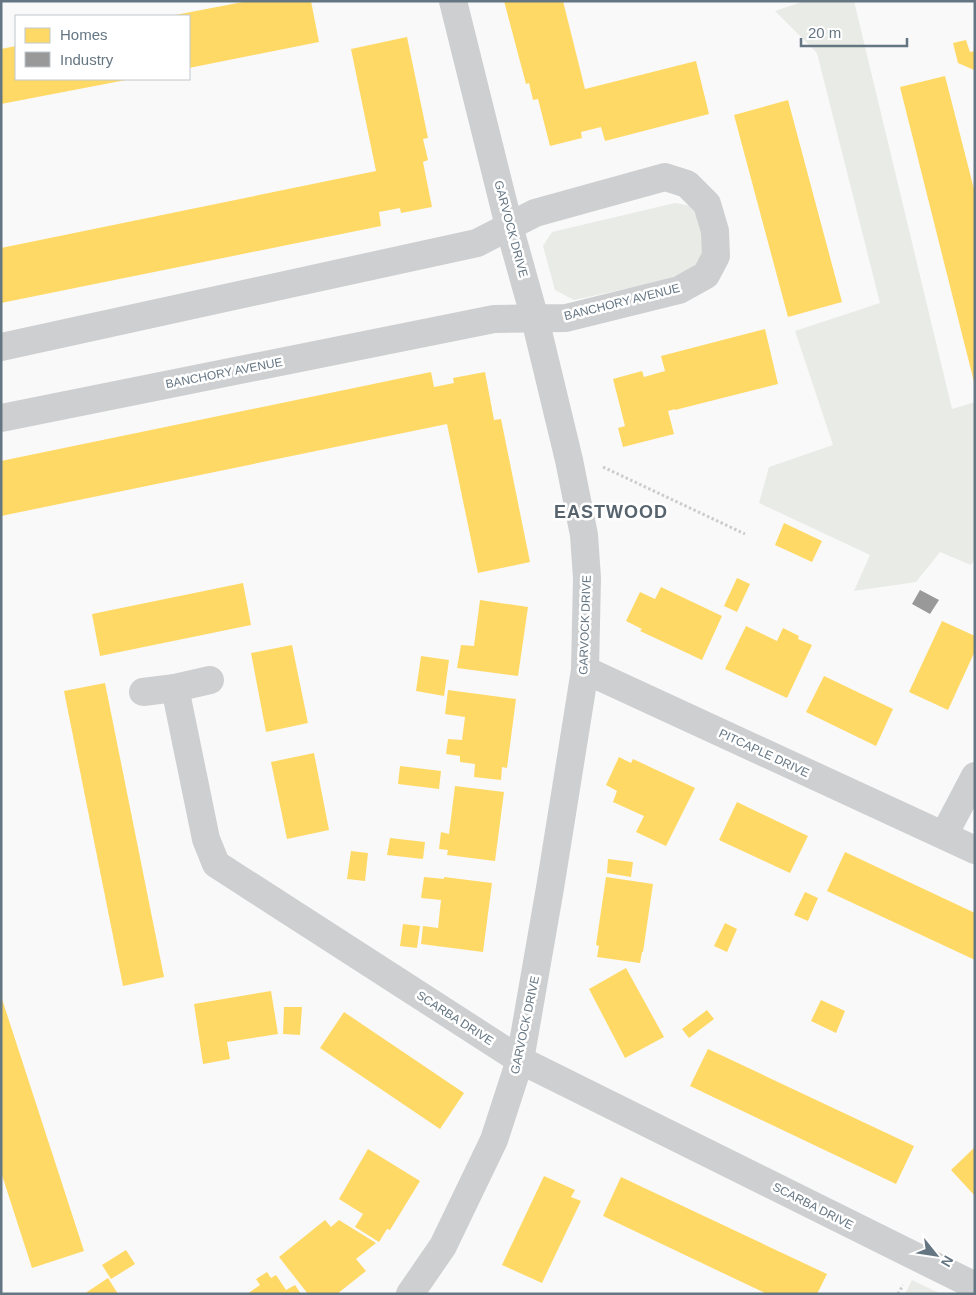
<svg xmlns="http://www.w3.org/2000/svg" width="976" height="1295" viewBox="0 0 976 1295" font-family="Arial,sans-serif">
<style>
.green{fill:#e8ebe6}
.homes{fill:#ffd966}
.industry{fill:#999}
.lines{fill:none;stroke-linecap:round;stroke-linejoin:round}
.path{stroke:#cbcccd;stroke-width:3;stroke-dasharray:2.5 2.5;stroke-linecap:butt}
.minor{stroke:#cecfd0;stroke-width:28}
.labels{text-anchor:middle;dominant-baseline:central;stroke-width:5;stroke-linejoin:round;paint-order:stroke}
.street-label{font-size:12px;fill:#657683;stroke:#fff}
.district-label{font-size:18px;font-weight:bold;letter-spacing:1px;fill:#57646e;stroke:#fff}
</style>
<rect width="100%" height="100%" fill="#f9f9f9"/>
<g class="green">
<path d="M 805,1 L 854,1 L 952,409 L 975,402 L 975,558 L 971,565 L 940,552 L 916,582 L 854,591 L 870,555 L 759,503 L 769,467 L 833,445 L 795,331 L 880,303 L 817,53 L 775,11 Z"/>
<path d="M 675,203 L 697,207 L 706,247 L 695,267 L 666,280 L 574,300 L 555,290 L 543,246 L 552,232 Z"/>
<path d="M 912,1280 L 941,1294 L 905,1294 Z"/>
</g>
<g class="homes">
<path d="M 248,1 L 311,1 L 319,42 L 189,68 L 189,16 L 175,15 Z"/>
<path d="M 504,1 L 563,1 L 585,89 L 696,61 L 709,114 L 605,141 L 601,127 L 581,132 L 582,138 L 550,146 L 538,99 L 533,100 L 529,83 L 526,84 Z"/>
<path d="M 407,37 L 428,138 L 423,139 L 428,160 L 423,162 L 432,207 L 401,213 L 400,208 L 379,212 L 381,226 L 1,303 L 1,248 L 376,171 L 351,49 Z"/>
<path d="M 966,40 L 970,52 L 975,51 L 974,70 L 958,63 L 953,43 Z"/>
<path d="M 16,46 L 16,79 L 126,80 L 1,104 L 1,49 Z"/>
<path d="M 945,76 L 975,193 L 974,382 L 900,87 Z"/>
<path d="M 788,100 L 842,302 L 788,317 L 734,115 Z"/>
<path d="M 765,329 L 778,384 L 675,410 L 675,409 L 668,411 L 674,434 L 623,447 L 618,428 L 625,426 L 613,379 L 642,371 L 644,377 L 665,371 L 661,356 Z"/>
<path d="M 431,372 L 434,387 L 454,383 L 453,378 L 485,372 L 494,420 L 501,419 L 530,562 L 478,573 L 447,424 L 1,516 L 1,461 Z"/>
<path d="M 784,523 L 822,541 L 812,562 L 775,545 Z"/>
<path d="M 737,578 L 750,584 L 737,612 L 724,606 Z"/>
<path d="M 243,583 L 251,625 L 100,656 L 92,614 Z"/>
<path d="M 661,587 L 722,616 L 702,660 L 640,631 L 642,629 L 626,621 L 640,592 L 655,599 Z"/>
<path d="M 480,600 L 528,607 L 518,676 L 457,668 L 461,645 L 474,646 Z"/>
<path d="M 942,621 L 975,636 L 975,651 L 948,710 L 909,692 Z"/>
<path d="M 746,626 L 777,641 L 783,628 L 799,636 L 798,639 L 812,645 L 787,698 L 725,669 Z"/>
<path d="M 292,645 L 308,723 L 266,732 L 251,653 Z"/>
<path d="M 421,656 L 449,660 L 444,696 L 416,691 Z"/>
<path d="M 824,676 L 893,709 L 876,746 L 806,712 Z"/>
<path d="M 105,683 L 164,977 L 123,986 L 64,691 Z"/>
<path d="M 448,690 L 516,699 L 507,768 L 502,767 L 501,780 L 474,777 L 475,764 L 460,762 L 460,756 L 446,754 L 448,739 L 462,740 L 465,717 L 445,714 Z"/>
<path d="M 314,753 L 329,830 L 287,839 L 271,762 Z"/>
<path d="M 619,757 L 631,763 L 633,759 L 695,788 L 666,846 L 636,832 L 644,816 L 613,802 L 617,791 L 606,785 Z"/>
<path d="M 400,766 L 441,771 L 439,789 L 398,784 Z"/>
<path d="M 455,786 L 504,792 L 495,861 L 447,855 L 448,850 L 439,849 L 441,832 L 449,834 Z"/>
<path d="M 737,802 L 808,836 L 790,873 L 719,840 Z"/>
<path d="M 390,838 L 425,842 L 423,859 L 387,855 Z"/>
<path d="M 351,851 L 368,853 L 365,881 L 347,879 Z"/>
<path d="M 845,852 L 975,913 L 975,960 L 827,891 Z"/>
<path d="M 608,859 L 633,862 L 631,877 L 607,873 Z"/>
<path d="M 424,877 L 444,879 L 444,877 L 492,883 L 483,952 L 421,944 L 423,926 L 438,928 L 441,900 L 421,898 Z"/>
<path d="M 606,877 L 653,884 L 643,952 L 642,952 L 640,963 L 597,957 L 599,946 L 596,945 Z"/>
<path d="M 805,892 L 818,898 L 808,921 L 794,915 Z"/>
<path d="M 725,923 L 737,929 L 727,952 L 714,946 Z"/>
<path d="M 403,924 L 420,926 L 417,948 L 400,946 Z"/>
<path d="M 626,968 L 664,1037 L 625,1058 L 589,989 Z"/>
<path d="M 271,991 L 278,1034 L 227,1042 L 230,1059 L 203,1064 L 194,1004 Z"/>
<path d="M 1,996 L 84,1251 L 32,1268 L 1,1172 Z"/>
<path d="M 821,1000 L 845,1011 L 836,1033 L 811,1021 Z"/>
<path d="M 284,1007 L 302,1007 L 300,1035 L 283,1034 Z"/>
<path d="M 707,1010 L 714,1019 L 689,1038 L 682,1029 Z"/>
<path d="M 344,1012 L 464,1093 L 440,1129 L 320,1048 Z"/>
<path d="M 708,1049 L 914,1146 L 896,1184 L 690,1086 Z"/>
<path d="M 975,1147 L 975,1196 L 951,1170 Z"/>
<path d="M 368,1149 L 420,1181 L 390,1230 L 387,1229 L 379,1242 L 355,1227 L 363,1214 L 339,1199 Z"/>
<path d="M 544,1176 L 575,1190 L 571,1197 L 581,1201 L 542,1283 L 502,1265 Z"/>
<path d="M 621,1177 L 827,1274 L 817,1294 L 767,1294 L 603,1216 Z"/>
<path d="M 325,1220 L 331,1227 L 339,1220 L 376,1243 L 356,1259 L 366,1271 L 337,1294 L 308,1294 L 279,1257 Z"/>
<path d="M 126,1250 L 135,1264 L 111,1279 L 102,1265 Z"/>
<path d="M 267,1272 L 271,1278 L 276,1275 L 286,1290 L 295,1285 L 301,1294 L 247,1294 L 260,1285 L 256,1279 Z"/>
<path d="M 108,1278 L 118,1294 L 84,1294 Z"/>
</g>
<path class="industry" d="M 920,590 L 939,600 L 930,614 L 912,604 Z"/>
<g class="lines">
<g class="path">
<path d="M 603,467 L 745,534"/>
<path d="M 898,1294 L 903,1285"/>
</g>
<g class="minor">
<path d="M 1,347 L 477,243 L 535,213 L 665,177 L 687,184 L 707,204 L 715,231 L 716,256 L 706,275 L 679,290 L 566,318 L 494,319 L 1,418"/>
<path d="M 585,670 L 975,850"/>
<path d="M 175,688 L 206,839 L 216,864 L 520,1060 L 975,1286"/>
<path d="M 143,692 L 175,688 L 210,680"/>
<path d="M 944,835 L 975,776"/>
<path d="M 410,1294 L 443,1246 L 494,1140 L 520,1060 L 550,888 L 585,670 L 587,578 L 584,535 L 569,460 L 535,319 L 509,226 L 453,1"/>
</g>
</g>
<g class="labels">
<g class="street-label">
<text transform="translate(511 229) rotate(75)">GARVOCK DRIVE</text>
<text transform="translate(622 302) rotate(-14)">BANCHORY AVENUE</text>
<text transform="translate(224 373) rotate(-11)">BANCHORY AVENUE</text>
<text transform="translate(585 625) rotate(-88)">GARVOCK DRIVE</text>
<text transform="translate(764 753) rotate(25)">PITCAPLE DRIVE</text>
<text transform="translate(455 1018) rotate(33)">SCARBA DRIVE</text>
<text transform="translate(525 1025) rotate(-78)">GARVOCK DRIVE</text>
<text transform="translate(813 1206) rotate(27)">SCARBA DRIVE</text>
</g>
<g class="district-label">
<text x="611" y="512">EASTWOOD</text>
</g>
</g>
<rect width="976" height="1295" fill="none" stroke="#657683" stroke-width="5"/>
<rect x="15" y="15" width="175" height="65" fill="#ffffff" stroke="#c1c8cd"/>
<rect x="25" y="28" width="25" height="15" fill="#ffd966" stroke="#c1c8cd"/>
<text x="60" y="40" font-size="15" fill="#657683">Homes</text>
<rect x="25" y="52" width="25" height="15" fill="#999999" stroke="#c1c8cd"/>
<text x="60" y="65" font-size="15" fill="#657683">Industry</text>
<g transform="translate(936 1255) rotate(120)" stroke="#ffffff" stroke-width="4" paint-order="stroke">
<path d="M0-4L9 19L0 12L-9 19Z" fill="#657683"/>
<text y="-8" font-size="14" font-weight="bold" text-anchor="middle" fill="#657683">N</text>
</g>
<path d="M801 38v8h106v-8" fill="none" stroke="#657683" stroke-width="2.5"/>
<text x="808" y="38" font-size="15" fill="#657683" stroke="#ffffff" stroke-width="4" paint-order="stroke">20 m</text>
</svg>
